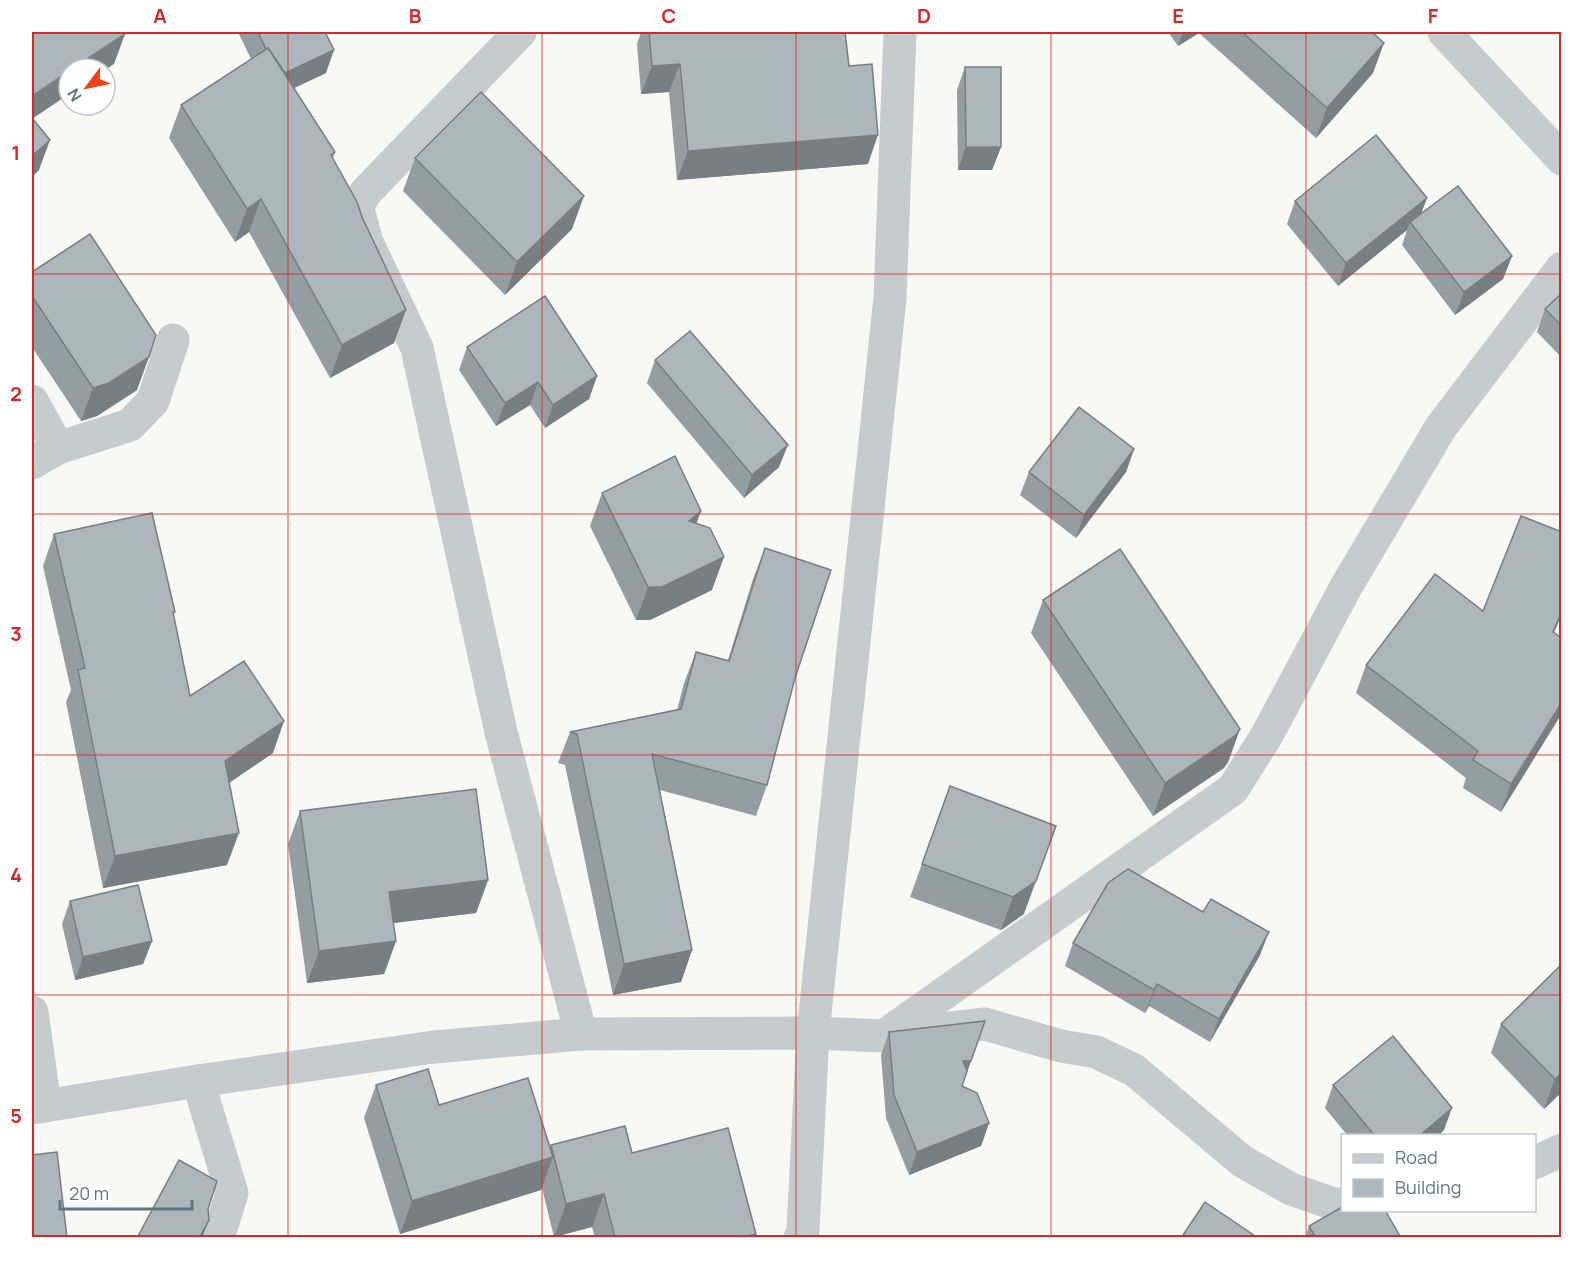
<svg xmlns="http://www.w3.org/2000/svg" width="1593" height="1269" viewBox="0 0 1593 1269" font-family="Manrope,sans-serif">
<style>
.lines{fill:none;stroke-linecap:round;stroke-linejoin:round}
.minor{stroke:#c6cbce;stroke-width:33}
.wall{fill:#949da1}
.shaded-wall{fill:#787f83}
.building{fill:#acb6bb;stroke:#787f83;stroke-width:1.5}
.grid{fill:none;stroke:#d62828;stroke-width:1.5;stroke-opacity:0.55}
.neatline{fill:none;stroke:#d62828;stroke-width:2}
.grid-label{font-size:20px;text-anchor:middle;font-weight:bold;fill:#d62828}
</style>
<rect width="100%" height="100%" fill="#f8f8f5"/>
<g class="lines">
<g class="minor">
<path d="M 520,32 L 366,192 L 357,206 L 367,242 L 417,348 L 501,732 L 581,1034"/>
<path d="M 1444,32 L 1562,159"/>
<path d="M 32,401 L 58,448"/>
<path d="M 32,463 L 58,448 L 130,425 L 153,401 L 173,340"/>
<path d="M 32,1012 L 45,1106"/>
<path d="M 888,1033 L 1233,789 L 1267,735 L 1347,585 L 1441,427 L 1562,268"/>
<path d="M 198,1081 L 232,1193 L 218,1238"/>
<path d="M 32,1108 L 198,1081 L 434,1047 L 581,1034 L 813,1033 L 884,1036 L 985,1024 L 1061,1046 L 1096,1052 L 1134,1070 L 1242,1161 L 1291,1189 L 1334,1204 L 1342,1204"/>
<path d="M 1534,1163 L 1562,1150"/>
<path d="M 800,1238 L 803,1230 L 813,1033 L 890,298 L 900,32"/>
</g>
</g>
<g class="wall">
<path d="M 238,32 L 325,32 L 326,73 L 294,88 L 335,152 L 333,158 L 394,343 L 330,378 L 249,232 L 235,242 L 169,138 L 181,105 L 251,59 Z"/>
<path d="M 641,32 L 845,32 L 849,66 L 868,164 L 677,180 L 669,92 L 641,94 L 637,44 Z"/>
<path d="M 1168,32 L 1372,32 L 1373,73 L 1316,138 L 1199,33 L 1178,46 Z"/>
<path d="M 965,67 L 1001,147 L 992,170 L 958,170 L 957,90 Z"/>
<path d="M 415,158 L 572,229 L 505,295 L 403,191 Z"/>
<path d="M 1427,198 L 1421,214 L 1512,256 L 1503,279 L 1455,315 L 1402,245 L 1407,230 L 1338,286 L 1287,224 L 1295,201 Z"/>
<path d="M 32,272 L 137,390 L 97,416 L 81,421 L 32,347 Z"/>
<path d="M 1562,293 L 1562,358 L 1537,332 L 1545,309 Z"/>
<path d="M 467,347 L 597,376 L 589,399 L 545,428 L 530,405 L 496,426 L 459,370 Z"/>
<path d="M 655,360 L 779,467 L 744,498 L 647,383 Z"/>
<path d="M 1134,449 L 1126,472 L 1076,538 L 1020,495 L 1029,472 Z"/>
<path d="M 602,493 L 697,523 L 712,590 L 650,620 L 636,620 L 590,526 Z"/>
<path d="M 54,534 L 173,616 L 190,696 L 273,753 L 229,783 L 227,865 L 103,888 L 66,702 L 71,690 L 43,566 Z"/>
<path d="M 765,548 L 795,678 L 767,785 L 756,816 L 660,790 L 692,950 L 681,982 L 613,995 L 565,765 L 558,763 L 570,732 L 677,710 L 684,683 L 696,652 L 728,660 L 753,579 Z"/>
<path d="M 1043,600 L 1240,729 L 1228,762 L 1224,768 L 1153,816 L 1031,633 Z"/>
<path d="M 1483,611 L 1554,633 L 1562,713 L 1501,812 L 1463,788 L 1466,778 L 1356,693 L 1366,665 Z"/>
<path d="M 950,786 L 1024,914 L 1001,930 L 910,897 Z"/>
<path d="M 300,811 L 488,880 L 476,913 L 393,923 L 396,941 L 384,974 L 307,983 L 288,844 Z"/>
<path d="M 70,901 L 152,941 L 143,964 L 75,980 L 62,924 Z"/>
<path d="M 1073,943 L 1260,955 L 1210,1042 L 1149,1006 L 1145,1013 L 1065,966 Z"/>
<path d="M 1562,964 L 1562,1092 L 1544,1109 L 1491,1053 L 1501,1024 Z"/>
<path d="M 985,1021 L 962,1086 L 989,1123 L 981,1146 L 909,1175 L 886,1118 L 881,1055 L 889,1032 Z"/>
<path d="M 376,1085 L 439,1105 L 550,1148 L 551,1145 L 632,1153 L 755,1238 L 595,1238 L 592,1227 L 554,1237 L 542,1188 L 541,1190 L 400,1234 L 364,1118 Z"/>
<path d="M 1333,1085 L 1444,1130 L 1438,1136 L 1348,1136 L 1325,1108 Z"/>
<path d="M 1309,1226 L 1401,1238 L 1305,1238 Z"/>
</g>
<g class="shaded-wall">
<path d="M 1183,32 L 1200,32 L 1199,33 L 1178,46 Z"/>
<path d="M 125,34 L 114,64 L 105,70 L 105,69 L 72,69 Z"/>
<path d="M 1384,43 L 1373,73 L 1316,138 L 1327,108 Z"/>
<path d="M 334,50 L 326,73 L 271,99 L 279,76 Z"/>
<path d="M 680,64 L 669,92 L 641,94 L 652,66 Z"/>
<path d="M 69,71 L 69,94 L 32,119 L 32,96 Z"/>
<path d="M 878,135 L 868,164 L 677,180 L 688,151 Z"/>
<path d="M 50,140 L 39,170 L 32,177 L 32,156 Z"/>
<path d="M 966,147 L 1001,147 L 992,170 L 958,170 Z"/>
<path d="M 584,196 L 572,229 L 505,295 L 517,262 Z"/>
<path d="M 1427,198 L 1418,221 L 1410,222 L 1407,230 L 1338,286 L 1346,263 Z"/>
<path d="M 261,199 L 249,232 L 235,242 L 247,209 Z"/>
<path d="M 1512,256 L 1503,279 L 1455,315 L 1464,292 Z"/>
<path d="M 406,310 L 394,343 L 330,378 L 342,345 Z"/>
<path d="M 149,357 L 137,390 L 97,416 L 81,421 L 93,388 Z"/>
<path d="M 597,376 L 589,399 L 545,428 L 553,405 Z"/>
<path d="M 538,382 L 530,405 L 496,426 L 505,403 Z"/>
<path d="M 788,445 L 779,467 L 744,498 L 752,475 Z"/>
<path d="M 1134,449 L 1126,472 L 1076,538 L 1084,515 Z"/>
<path d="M 701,511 L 689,544 L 689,521 Z"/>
<path d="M 724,557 L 712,590 L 650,620 L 636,620 L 648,587 Z"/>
<path d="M 1562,611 L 1562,614 L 1542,661 L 1553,632 Z"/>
<path d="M 1562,702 L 1562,713 L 1501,812 L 1511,784 Z"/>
<path d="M 284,721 L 273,753 L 213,794 L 225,761 Z"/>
<path d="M 1240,729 L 1228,762 L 1224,768 L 1153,816 L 1165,783 Z"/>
<path d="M 239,833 L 227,865 L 103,888 L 115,856 Z"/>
<path d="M 488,880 L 476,913 L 377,925 L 389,892 Z"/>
<path d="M 1036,881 L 1024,914 L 1001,930 L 1013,897 Z"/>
<path d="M 1269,932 L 1260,955 L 1210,1042 L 1219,1019 Z"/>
<path d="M 152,941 L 143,964 L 75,980 L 83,957 Z"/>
<path d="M 396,941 L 384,974 L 307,983 L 319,951 Z"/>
<path d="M 692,950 L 681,982 L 613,995 L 624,964 Z"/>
<path d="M 1157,984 L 1149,1006 L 1145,1013 L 1154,990 Z"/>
<path d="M 963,1061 L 971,1061 L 963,1084 Z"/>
<path d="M 1562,1073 L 1562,1092 L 1544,1109 L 1555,1079 Z"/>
<path d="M 1452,1108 L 1444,1130 L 1438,1136 L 1419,1136 Z"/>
<path d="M 989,1123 L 981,1146 L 909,1175 L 917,1152 Z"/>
<path d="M 553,1157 L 541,1190 L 400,1234 L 412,1201 Z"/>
<path d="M 604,1194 L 592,1227 L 554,1237 L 566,1204 Z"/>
<path d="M 209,1220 L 202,1238 L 199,1238 Z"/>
<path d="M 756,1234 L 755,1238 L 742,1238 Z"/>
</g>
<g class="building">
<path d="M 32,32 L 123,32 L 125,34 L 72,69 L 69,69 L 69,71 L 32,96 Z"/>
<path d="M 258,32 L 325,32 L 334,50 L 285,73 L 268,48 L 266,49 Z"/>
<path d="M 649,32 L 845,32 L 849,66 L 872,64 L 878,135 L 688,151 L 680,64 L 652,66 Z"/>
<path d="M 1242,32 L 1372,32 L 1384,43 L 1327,108 Z"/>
<path d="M 268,48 L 335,152 L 331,155 L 357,202 L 362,217 L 406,310 L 342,345 L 261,199 L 247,209 L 181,105 Z"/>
<path d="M 965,67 L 1001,67 L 1001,147 L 966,147 Z"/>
<path d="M 481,92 L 584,196 L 517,262 L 415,158 Z"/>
<path d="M 32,118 L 50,140 L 32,156 Z"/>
<path d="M 1376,135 L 1427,198 L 1346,263 L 1295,201 Z"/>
<path d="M 1458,186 L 1512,256 L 1464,292 L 1410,222 Z"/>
<path d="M 90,234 L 156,335 L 149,357 L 109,383 L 93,388 L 32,296 L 32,272 Z"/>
<path d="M 1562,293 L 1562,326 L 1545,309 Z"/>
<path d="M 545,296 L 597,376 L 553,405 L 538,382 L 505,403 L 467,347 Z"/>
<path d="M 690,331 L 788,445 L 752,475 L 655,360 Z"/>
<path d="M 1079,407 L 1134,449 L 1084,515 L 1029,472 Z"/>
<path d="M 675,456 L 701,511 L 689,521 L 710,528 L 724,557 L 662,587 L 648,587 L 602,493 Z"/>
<path d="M 152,513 L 175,612 L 173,612 L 190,696 L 244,661 L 284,721 L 225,761 L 239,833 L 115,856 L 78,670 L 85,668 L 54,534 Z"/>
<path d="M 1521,516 L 1562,532 L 1562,611 L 1553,632 L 1562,638 L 1562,702 L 1511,784 L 1473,760 L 1478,751 L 1366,665 L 1435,574 L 1483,611 Z"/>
<path d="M 765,548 L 831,570 L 795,678 L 767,785 L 652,754 L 692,950 L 624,964 L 577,734 L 570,732 L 681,709 L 696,652 L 729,661 Z"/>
<path d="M 1120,549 L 1240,729 L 1236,735 L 1165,783 L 1043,600 Z"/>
<path d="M 950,786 L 1056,826 L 1036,881 L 1013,897 L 922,864 Z"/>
<path d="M 476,789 L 488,880 L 389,892 L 396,941 L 319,951 L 300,811 Z"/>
<path d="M 1128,869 L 1203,912 L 1211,899 L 1269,932 L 1219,1019 L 1157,984 L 1154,990 L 1073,943 L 1108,883 Z"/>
<path d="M 138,885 L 152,941 L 83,957 L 70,901 Z"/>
<path d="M 1562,964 L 1562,1073 L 1555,1079 L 1501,1024 Z"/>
<path d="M 985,1021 L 971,1061 L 963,1061 L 967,1071 L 962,1086 L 977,1093 L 989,1123 L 917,1152 L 894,1095 L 889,1032 Z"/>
<path d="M 1393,1036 L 1452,1108 L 1419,1136 L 1375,1136 L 1333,1085 Z"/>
<path d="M 428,1069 L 439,1105 L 528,1078 L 553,1157 L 412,1201 L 376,1085 Z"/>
<path d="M 625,1126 L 632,1153 L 728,1128 L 756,1234 L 742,1238 L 615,1238 L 604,1194 L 566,1204 L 551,1145 Z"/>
<path d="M 57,1152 L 67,1238 L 32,1238 L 32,1155 Z"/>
<path d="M 179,1160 L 217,1181 L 208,1209 L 209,1220 L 199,1238 L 137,1238 Z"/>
<path d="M 1205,1202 L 1258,1238 L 1181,1238 Z"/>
<path d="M 1342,1207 L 1342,1210 L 1385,1210 L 1401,1238 L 1316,1238 L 1309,1226 Z"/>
</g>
<path class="grid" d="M 288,32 L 288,1238M 542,32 L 542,1238M 796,32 L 796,1238M 1051,32 L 1051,1238M 1306,32 L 1306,1238M 32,274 L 1562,274M 32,514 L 1562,514M 32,755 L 1562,755M 32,995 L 1562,995"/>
<rect width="1593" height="1269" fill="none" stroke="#ffffff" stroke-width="66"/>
<rect x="1341" y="1134" width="195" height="78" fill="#ffffff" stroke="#c0c8cd" stroke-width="1.5"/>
<rect x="1353" y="1154" width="30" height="9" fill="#c6cbce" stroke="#c0c8cd" stroke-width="1.5"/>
<text x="1395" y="1164" font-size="18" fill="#617683">Road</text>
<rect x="1353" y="1179" width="30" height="18" fill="#acb6bb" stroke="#c0c8cd" stroke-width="1.5"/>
<text x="1395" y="1194" font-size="18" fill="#617683">Building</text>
<g transform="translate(87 87) rotate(238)"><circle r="28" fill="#ffffff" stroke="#c0c8cd" stroke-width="1.5"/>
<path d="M0-4.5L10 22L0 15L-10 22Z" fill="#f23f1c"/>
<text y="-9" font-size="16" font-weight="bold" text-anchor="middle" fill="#617683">N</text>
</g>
<path d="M60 1200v9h132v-9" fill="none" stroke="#617683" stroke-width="3"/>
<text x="69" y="1200" font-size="18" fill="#617683" stroke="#ffffff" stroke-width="4.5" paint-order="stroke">20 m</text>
<rect x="33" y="33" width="1527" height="1203" class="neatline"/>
<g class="grid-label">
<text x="160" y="23">A</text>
<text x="415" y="23">B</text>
<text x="669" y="23">C</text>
<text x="924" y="23">D</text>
<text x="1178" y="23">E</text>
<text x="1433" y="23">F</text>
<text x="16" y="160">1</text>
<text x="16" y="401">2</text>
<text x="16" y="641">3</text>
<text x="16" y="882">4</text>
<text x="16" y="1123">5</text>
</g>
</svg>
